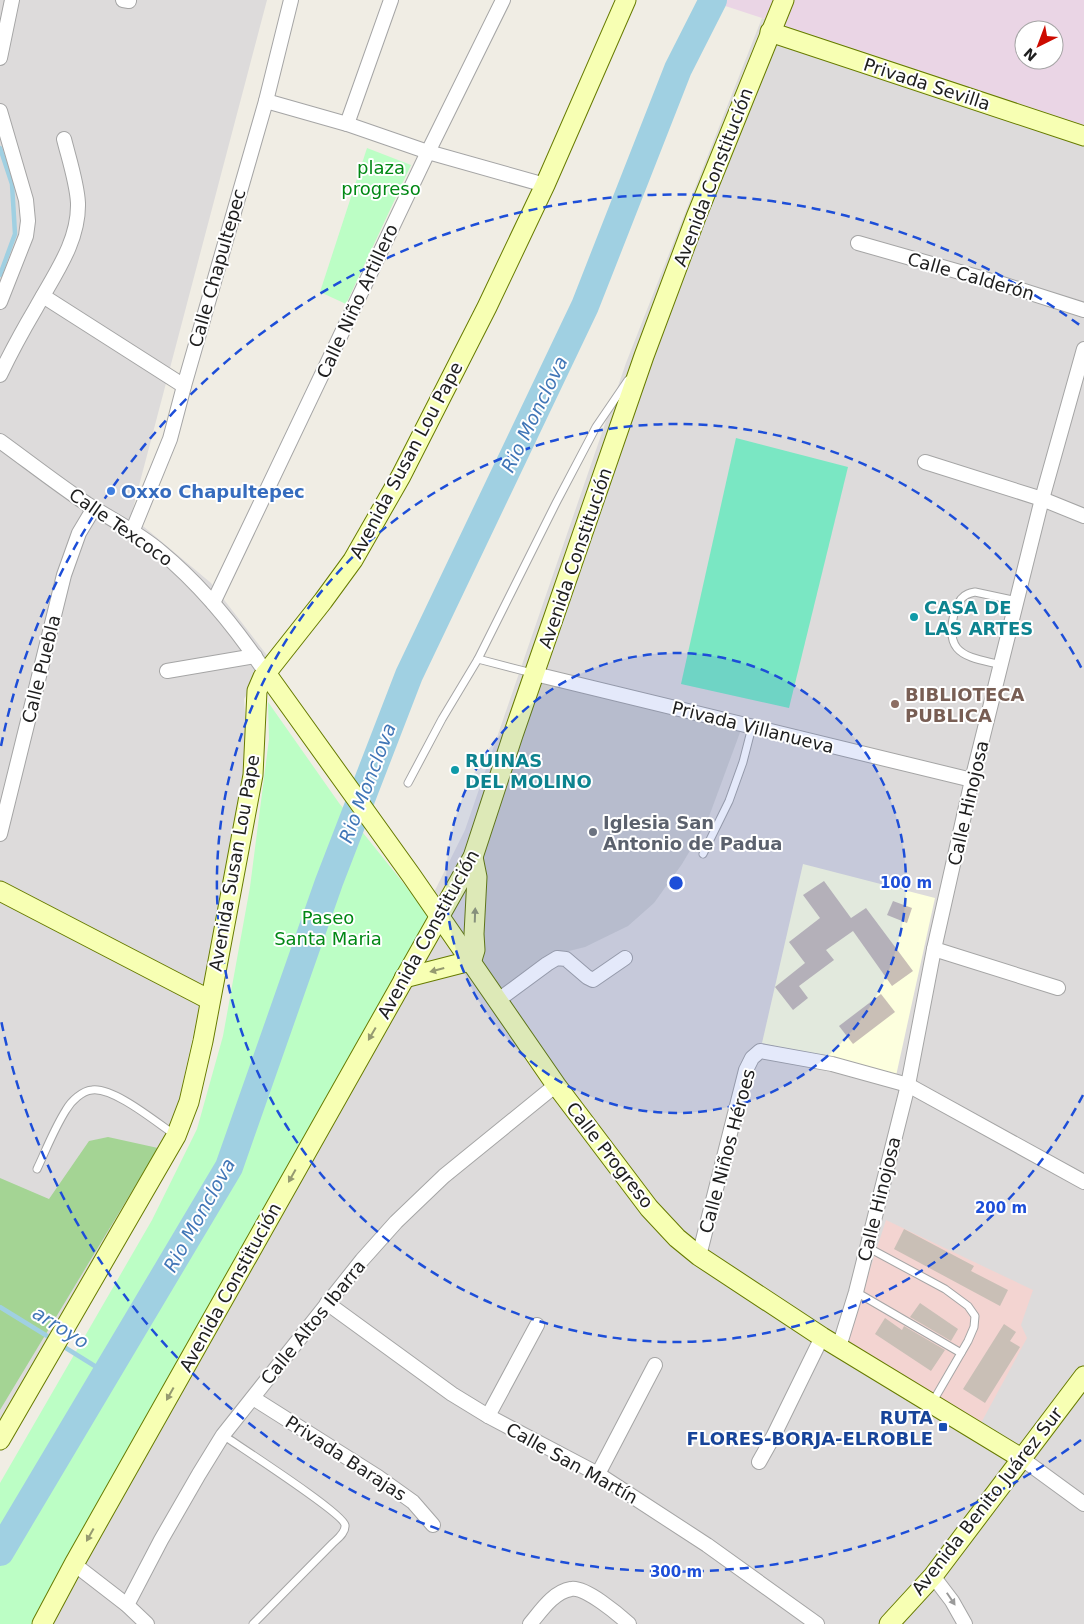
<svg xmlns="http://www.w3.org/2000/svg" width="1084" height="1624" viewBox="0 0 1084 1624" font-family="'DejaVu Sans',sans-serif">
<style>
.residential{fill:#dddbdb}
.commercial{fill:#f3d4d1}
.industrial{fill:#ead5e5;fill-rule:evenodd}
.education{fill:#fdffde}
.religious{fill:#ccc}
.forest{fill:#a4d494}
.park{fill:#bcfec5}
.pitch{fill:#7ae7c3}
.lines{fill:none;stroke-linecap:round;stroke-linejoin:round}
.stream{stroke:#a0d0e2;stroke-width:4.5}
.river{stroke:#a0d0e2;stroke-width:28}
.building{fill:#c9bfb6}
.lane-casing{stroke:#a5a5a5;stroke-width:9}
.street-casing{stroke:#a5a5a5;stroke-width:16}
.secondary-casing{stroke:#677b00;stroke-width:21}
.lane{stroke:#fff;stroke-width:7}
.street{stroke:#fff;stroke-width:14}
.secondary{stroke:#f7ffb3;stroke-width:19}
.oneway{fill:#959a70}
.oneway2{fill:#9a9a9a}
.ring{fill:none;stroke:#1d4ed8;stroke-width:2.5;stroke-dasharray:9 6}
.shop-dot{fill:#3f7fe0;stroke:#fff;stroke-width:2}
.culture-dot{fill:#0f9aa8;stroke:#fff;stroke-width:2}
.education-dot{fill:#8d6e63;stroke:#fff;stroke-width:2}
.worship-dot{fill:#6b7280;stroke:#fff;stroke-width:2}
.transit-dot{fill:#1a4fb4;stroke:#fff;stroke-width:2}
.labels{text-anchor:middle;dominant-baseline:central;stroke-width:4;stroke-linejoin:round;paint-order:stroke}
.street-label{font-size:18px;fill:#1e1e1e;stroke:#fff}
.park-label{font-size:18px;fill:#018814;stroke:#fff}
.shop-label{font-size:18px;font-weight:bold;fill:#366cbe;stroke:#fff;text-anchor:start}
.culture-label{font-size:18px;font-weight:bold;fill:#0d838f;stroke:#fff;text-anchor:start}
.education-label{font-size:18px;font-weight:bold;fill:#785e54;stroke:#fff;text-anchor:start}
.worship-label{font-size:18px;font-weight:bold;fill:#5b616d;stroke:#fff;text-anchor:start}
.transit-label{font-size:18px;font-weight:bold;fill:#164399;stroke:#fff;text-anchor:end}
.water-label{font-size:19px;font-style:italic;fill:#4176b7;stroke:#fff}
.centre{fill:#1d4ed8;stroke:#fff;stroke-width:2.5}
.ring-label{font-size:15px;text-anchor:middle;font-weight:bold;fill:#1d4ed8;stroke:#fff;stroke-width:4;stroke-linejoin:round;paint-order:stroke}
</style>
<rect width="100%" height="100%" fill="#f0ede4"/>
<g class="residential">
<path d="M 0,0 L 267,0 L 131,516 L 211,583 L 270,659 L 244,699 L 249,770 L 174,1125 L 0,1420 Z"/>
<path d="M 762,18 L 1084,125 L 1084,1624 L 27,1624 L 375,1011 L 465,830 L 626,363 Z"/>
</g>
<path class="commercial" d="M 886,1220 L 1033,1290 L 1021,1325 L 1027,1338 L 981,1423 L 846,1343 Z"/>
<path class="industrial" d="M 707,0 L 1084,0 L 1084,125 L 762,18 ZM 1024,30 L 1054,30 L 1054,60 L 1024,60 Z"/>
<path class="education" d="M 803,864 L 935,898 L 896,1076 L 762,1043 Z"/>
<path class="religious" d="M 537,679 L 742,727 L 707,822 L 682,864 L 654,903 L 628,926 L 585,947 L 553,955 L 495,995 L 481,976 L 482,841 Z"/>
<path class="forest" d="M 108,1137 L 158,1148 L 0,1410 L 0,1178 L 49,1199 L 89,1141 Z"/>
<g class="park">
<path d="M 367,148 L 411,165 L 346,304 L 320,292 Z"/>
<path d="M 268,702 L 339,803 L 429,915 L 377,1016 L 33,1624 L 0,1624 L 0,1483 L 152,1220 L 197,1129 L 223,1036 L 250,887 L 269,739 Z"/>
</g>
<path class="pitch" d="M 736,438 L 848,467 L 789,708 L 681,684 Z"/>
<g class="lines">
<g class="stream">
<path d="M 0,148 L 12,184 L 15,234 L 0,275"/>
<path d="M 0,1307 L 52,1339"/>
<path d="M 61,1345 L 106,1373"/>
</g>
<path class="river" d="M 0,1552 L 229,1167 L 329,882 L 409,675 L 585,306 L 678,69 L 713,0"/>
</g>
<g class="building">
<path d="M 824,881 L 851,918 L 866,908 L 913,971 L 892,986 L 853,931 L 826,950 L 834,960 L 799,986 L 808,998 L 793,1010 L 775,987 L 805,963 L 789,942 L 820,918 L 803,895 Z"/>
<path d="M 893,901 L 912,908 L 907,923 L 887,915 Z"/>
<path d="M 881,994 L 895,1012 L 853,1044 L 839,1026 Z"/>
<path d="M 904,1229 L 974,1266 L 971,1271 L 1008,1290 L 1000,1306 L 894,1249 Z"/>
<path d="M 920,1303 L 958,1329 L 951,1341 L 910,1317 Z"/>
<path d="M 885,1318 L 902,1330 L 904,1326 L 945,1350 L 931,1371 L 875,1334 Z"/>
<path d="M 1004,1324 L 1016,1332 L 1010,1341 L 1020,1347 L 985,1403 L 963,1389 Z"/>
</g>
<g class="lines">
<g class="lane-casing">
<g id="lane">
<path d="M 478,659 L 556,503 L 596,427 L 628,380"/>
<path d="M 1001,665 C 987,661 966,659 957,648 C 947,636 953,610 961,599 C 965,594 970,593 975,592 L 1017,601"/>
<path d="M 408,783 L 442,719 L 478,659 L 532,673"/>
<path d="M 703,854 L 729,801 L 743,762 L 752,727"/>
<path d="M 37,1169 C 46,1150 54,1129 66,1110 C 71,1101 82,1091 92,1090 C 114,1087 157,1123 175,1135"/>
<path d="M 867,1247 L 945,1289 L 968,1306 L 975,1316 L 974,1327 L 968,1341 L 932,1403"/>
<path d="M 856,1292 L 961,1353"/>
<path d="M 223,1435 C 240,1447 343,1513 345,1525 C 346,1533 337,1539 332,1544 L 253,1624"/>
</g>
</g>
<g class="street-casing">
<g id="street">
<path d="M 123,0 L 129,1 L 129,0"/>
<path d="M 0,58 L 12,0"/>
<path d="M 266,101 L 347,124 L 428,152 L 545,185"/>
<path d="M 0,111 L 26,200 L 28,221 L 26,236 L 0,302"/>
<path d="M 347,124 L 391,0"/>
<path d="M 858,243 L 1002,284 L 1084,310"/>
<path d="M 43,296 L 184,386"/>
<path d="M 0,375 C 11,352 23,330 36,308 C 54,275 79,242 78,203 C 77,183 69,159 64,139"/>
<path d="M 0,441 C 29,462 57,484 87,504 C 111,519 139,533 161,552 C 202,586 236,628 266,673"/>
<path d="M 925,462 L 1042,499 L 1084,516"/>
<path d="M 132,532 L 170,439 L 184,386 L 266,101 L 291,0"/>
<path d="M 213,603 L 428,152 L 503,0"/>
<path d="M 167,671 L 255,656"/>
<path d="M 535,674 L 972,780"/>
<path d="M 0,834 L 64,575 L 79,533 L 94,508"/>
<path d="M 934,949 L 1058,988"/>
<path d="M 497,1001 L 547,964 L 557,958 L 566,959 L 587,977 L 593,980 L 625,958"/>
<path d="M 699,1256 L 746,1070 L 752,1058 L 760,1051 L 832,1064 L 908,1085 L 1084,1182"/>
<path d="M 327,1303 L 452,1394 L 488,1416 L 598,1474 L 707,1545 L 817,1624"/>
<path d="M 839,1347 L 856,1292 L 908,1085 L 934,949 L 972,780 L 1042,499 L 1084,349"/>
<path d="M 253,1398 L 378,1477 L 413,1502 L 433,1525"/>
<path d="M 488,1416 L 537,1325"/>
<path d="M 1021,1458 L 1084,1504"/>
<path d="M 759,1462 L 773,1437 L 822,1337"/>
<path d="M 598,1474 L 655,1365"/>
<path d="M 74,1564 L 127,1605 L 147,1624"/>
<path d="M 933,1576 L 952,1601 L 965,1624"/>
<path d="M 127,1605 L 161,1540 L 199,1474 L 223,1435 L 362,1260 L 396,1222 L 444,1176 L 556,1085"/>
<path d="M 530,1624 C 541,1611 553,1592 571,1589 C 585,1586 619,1615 629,1624"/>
</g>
</g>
<g class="secondary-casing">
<g id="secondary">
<path d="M 770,32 L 1084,136"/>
<path d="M 266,673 L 411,875 L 556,1085 L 649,1208 L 677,1238 L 699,1256 L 822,1337 L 1021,1458"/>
<path d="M 0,891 L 210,1000"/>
<path d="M 471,963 L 475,950 L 474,934 L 477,877 L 473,857"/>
<path d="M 404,978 L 470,961"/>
<path d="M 0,1440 L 176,1136 L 189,1102 L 203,1041 L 253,775 L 257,691 L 263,677 L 323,601 L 353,560 L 401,476 L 487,307 L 545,185 L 626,0"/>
<path d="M 42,1624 L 74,1564 L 473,857 L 513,735 L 644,356 L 696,217 L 784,0"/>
<path d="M 889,1624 L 933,1576 L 1084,1376"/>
</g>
</g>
<use href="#lane" class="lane"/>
<use href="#street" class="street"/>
<use href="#secondary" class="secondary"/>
</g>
<defs><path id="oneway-solid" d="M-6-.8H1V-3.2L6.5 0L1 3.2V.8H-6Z" transform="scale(1.25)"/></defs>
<g class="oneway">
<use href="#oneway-solid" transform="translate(475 915) rotate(-88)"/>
<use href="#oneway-solid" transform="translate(437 970) rotate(165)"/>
<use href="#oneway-solid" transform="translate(372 1034) rotate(120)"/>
<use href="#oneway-solid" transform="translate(292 1176) rotate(119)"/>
<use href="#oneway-solid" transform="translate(170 1394) rotate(119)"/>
<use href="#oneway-solid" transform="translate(90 1535) rotate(119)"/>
</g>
<use class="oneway2" href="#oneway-solid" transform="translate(951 1599) rotate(56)"/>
<circle cx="676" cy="883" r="230" fill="#1d4ed8" fill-opacity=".12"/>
<g class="ring">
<circle cx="676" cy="883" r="230"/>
<path d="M1083 1095A459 459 0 1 1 1083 671"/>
<path d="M1081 1440A689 689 0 0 1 1 1020M1 746A689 689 0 0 1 1081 326"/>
</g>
<circle class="shop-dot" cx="111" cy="491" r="5"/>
<g class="culture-dot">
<circle cx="914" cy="617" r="5"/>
<circle cx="455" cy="770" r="5"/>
</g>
<circle class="education-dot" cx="895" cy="704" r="5"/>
<circle class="worship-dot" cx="593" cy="832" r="5"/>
<rect class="transit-dot" x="938" y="1422" width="10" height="10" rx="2.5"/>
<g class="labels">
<g class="street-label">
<text transform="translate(927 84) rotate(18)">Privada Sevilla</text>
<text transform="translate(713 177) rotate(-69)">Avenida Constitución</text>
<text transform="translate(217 268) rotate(-74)">Calle Chapultepec</text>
<text transform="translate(971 276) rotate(16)">Calle Calderón</text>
<text transform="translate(357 301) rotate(-65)">Calle Niño Artillero</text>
<text transform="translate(406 460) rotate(-62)">Avenida Susan Lou Pape</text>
<text transform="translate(121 527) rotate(35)">Calle Texcoco</text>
<text transform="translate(575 558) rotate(-71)">Avenida Constitución</text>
<text transform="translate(41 669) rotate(-76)">Calle Puebla</text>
<text transform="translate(753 727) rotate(14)">Privada Villanueva</text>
<text transform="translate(968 803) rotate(-77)">Calle Hinojosa</text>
<text transform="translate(234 863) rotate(-80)">Avenida Susan Lou Pape</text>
<text transform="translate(428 934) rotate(-61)">Avenida Constitución</text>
<text transform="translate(727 1151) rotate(-75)">Calle Niños Héroes</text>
<text transform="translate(610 1155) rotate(52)">Calle Progreso</text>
<text transform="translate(879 1199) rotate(-76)">Calle Hinojosa</text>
<text transform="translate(230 1287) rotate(-61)">Avenida Constitución</text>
<text transform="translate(313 1322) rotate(-51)">Calle Altos Ibarra</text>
<text transform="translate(346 1458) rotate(33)">Privada Barajas</text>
<text transform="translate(572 1463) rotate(29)">Calle San Martín</text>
<text transform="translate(987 1501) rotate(-52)">Avenida Benito Juárez Sur</text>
</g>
<g class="park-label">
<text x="381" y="167">plaza<tspan x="381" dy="21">progreso</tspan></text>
<text x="328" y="917">Paseo<tspan x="328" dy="21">Santa Maria</tspan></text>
</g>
<g class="shop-label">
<text x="121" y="491">Oxxo Chapultepec</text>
</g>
<g class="culture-label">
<text x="924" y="607">CASA DE<tspan x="924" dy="21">LAS ARTES</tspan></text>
<text x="465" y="760">RUINAS<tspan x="465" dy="21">DEL MOLINO</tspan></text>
</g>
<g class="education-label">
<text x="905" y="694">BIBLIOTECA<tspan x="905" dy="21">PUBLICA</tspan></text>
</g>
<g class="worship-label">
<text x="603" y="822">Iglesia San<tspan x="603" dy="21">Antonio de Padua</tspan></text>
</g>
<g class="transit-label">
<text x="933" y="1417">RUTA<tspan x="933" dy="21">FLORES-BORJA-ELROBLE</tspan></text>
</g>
<g class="water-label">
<text transform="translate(534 414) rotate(-64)">Rio Monclova</text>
<text transform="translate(367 783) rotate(-69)">Rio Monclova</text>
<text transform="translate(199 1215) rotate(-61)">Rio Monclova</text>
<text transform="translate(61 1327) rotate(32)">arroyo</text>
</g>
</g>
<circle cx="676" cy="883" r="8" class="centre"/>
<g class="ring-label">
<text x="906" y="888">100 m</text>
<text x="1001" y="1213">200 m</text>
<text x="676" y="1577">300 m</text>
</g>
<g transform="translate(1039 45) rotate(222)"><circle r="24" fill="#ffffff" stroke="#a5a5a5"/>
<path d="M0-4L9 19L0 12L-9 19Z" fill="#cd0b00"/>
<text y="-8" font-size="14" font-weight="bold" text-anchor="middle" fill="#1e1e1e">N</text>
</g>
</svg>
